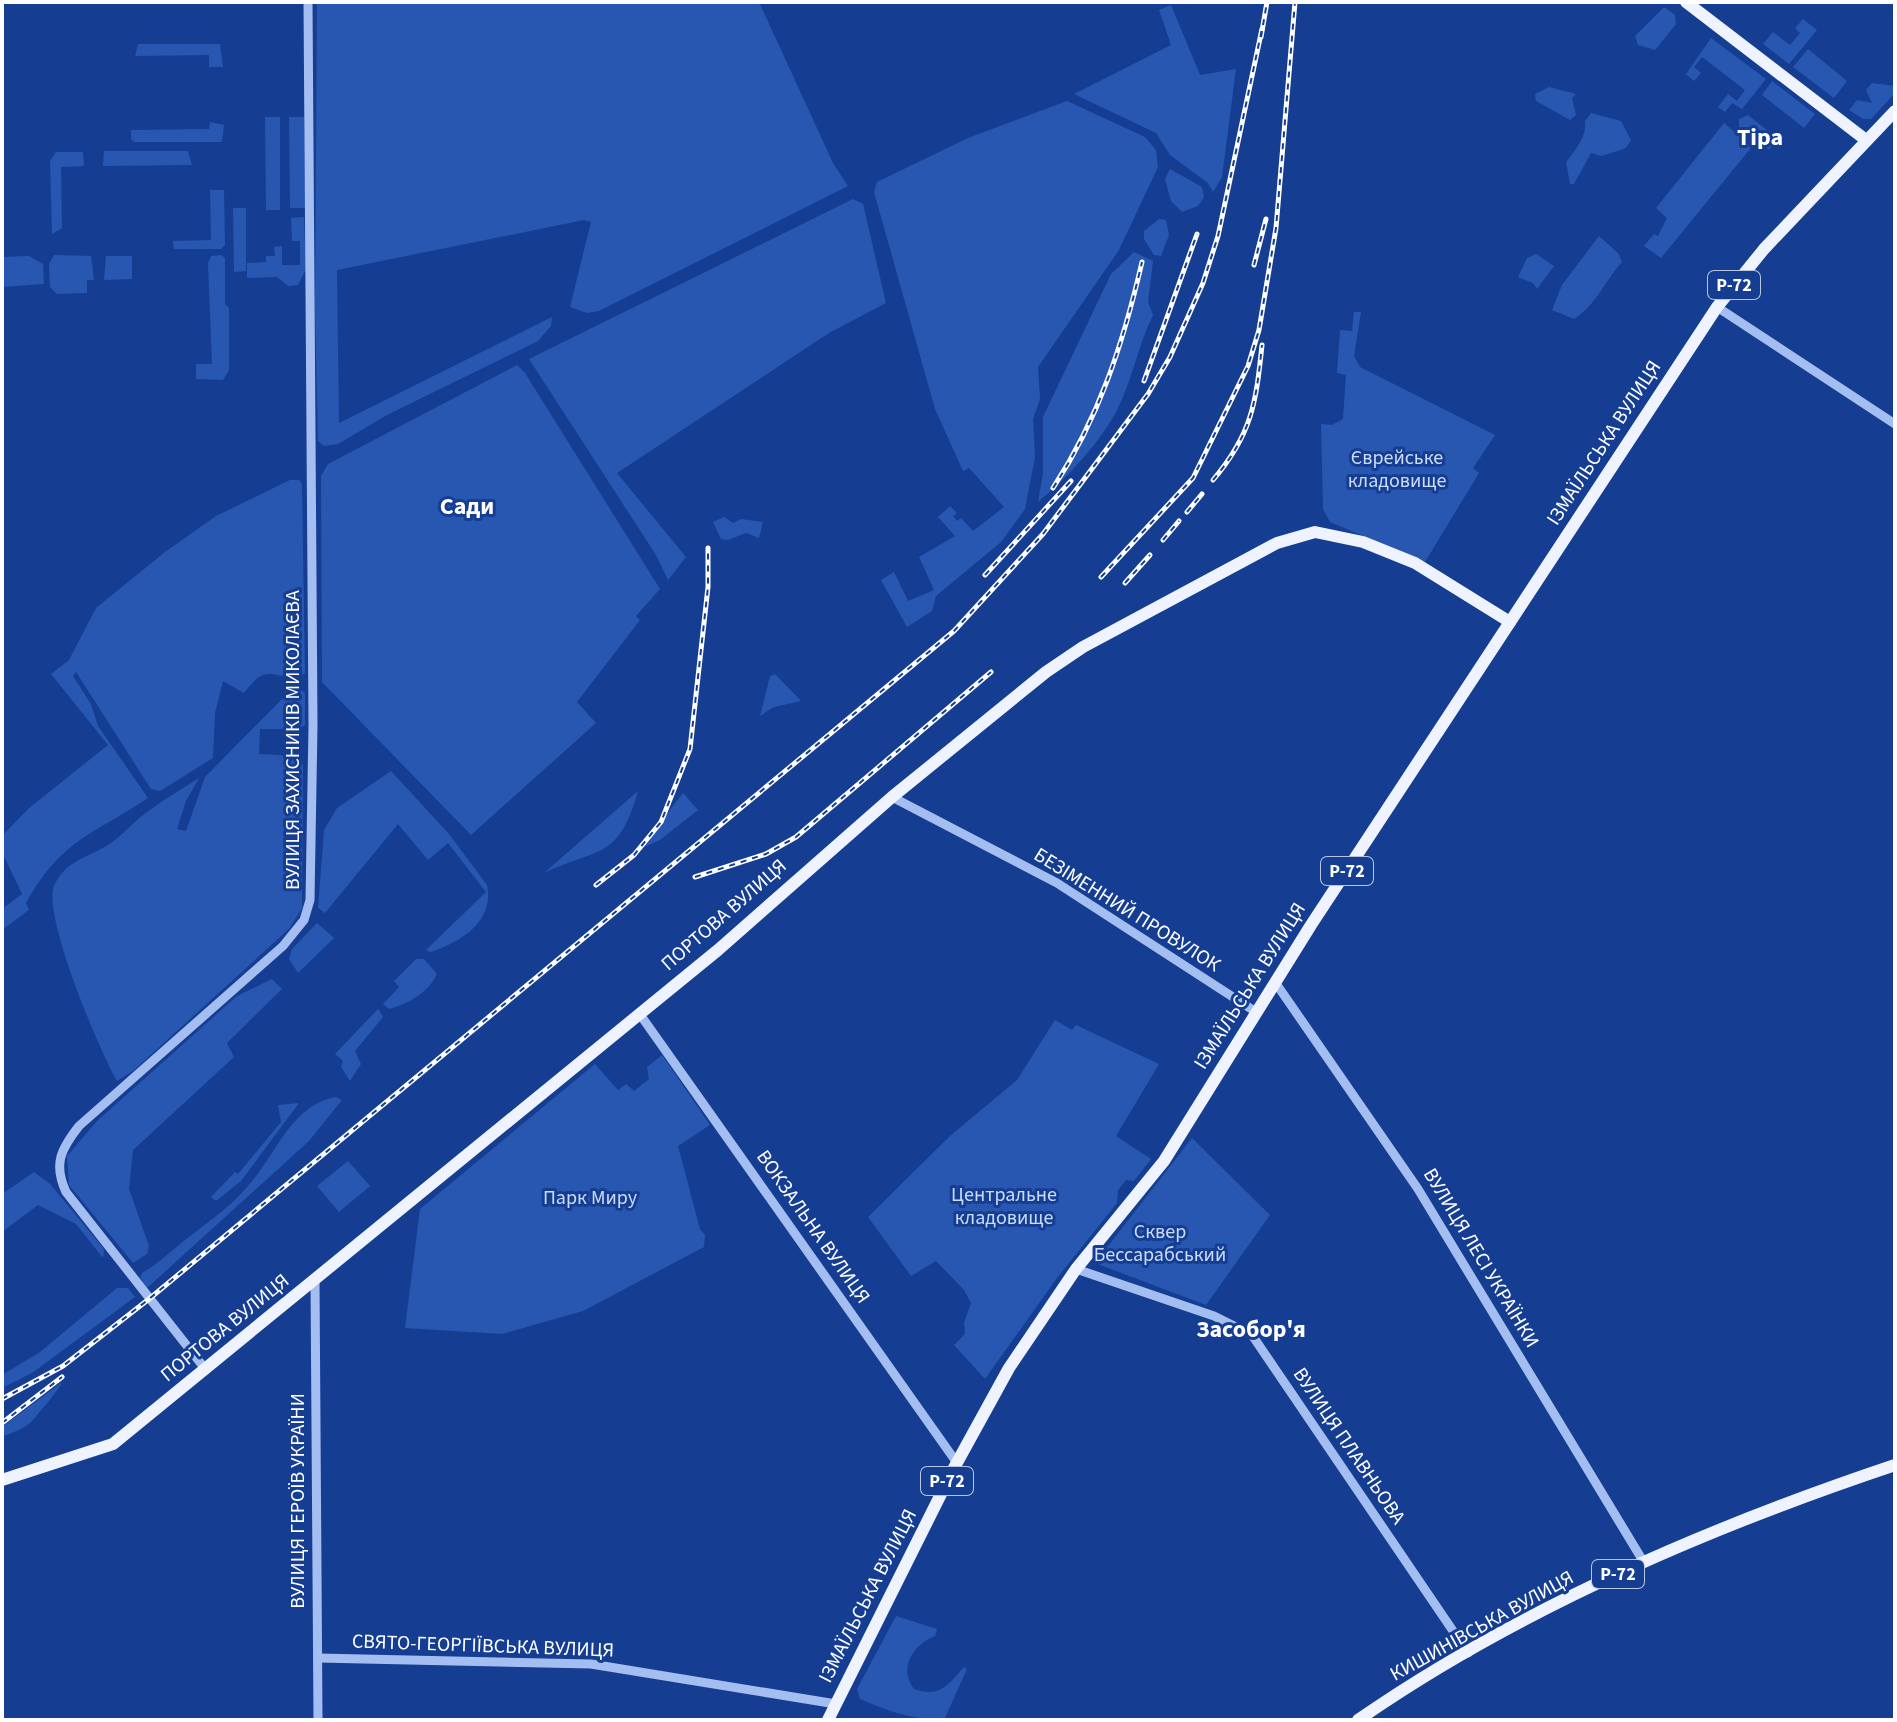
<svg xmlns="http://www.w3.org/2000/svg" width="1897" height="1722" viewBox="0 0 1897 1722" font-family="'Source Sans 3',sans-serif">
<style>
.green{fill:#2757b1}
.lines{fill:none;stroke-linecap:round;stroke-linejoin:round}
.minor{stroke:#a4bef1;stroke-width:9}
.major{stroke:#eef3ff;stroke-width:12}
.rail-casing{stroke:#fff;stroke-width:5}
.rail{stroke:#153e93;stroke-width:2;stroke-dasharray:6;stroke-linecap:butt}
.labels{text-anchor:middle;dominant-baseline:central;stroke-width:6;stroke-linejoin:round;paint-order:stroke}
.shield{fill:#153e93;stroke:#b9c5df;stroke-width:2}
.shield-label{font-size:18px;font-weight:bold;fill:#fff}
.street-label{font-size:20px;fill:#fff;stroke:#153e93}
.park-label{font-size:20px;fill:#cbdcfc;stroke:#153e93}
.quarter-label{font-size:24px;font-weight:bold;fill:#fff;stroke:#153e93}
</style>
<rect width="100%" height="100%" fill="#153e93"/>
<g class="green">
<path d="M 317,2 L 759,2 L 833,163 L 848,186 L 599,311 L 587,313 L 570,307 L 591,222 L 584,220 L 337,270 L 339,423 L 552,317 L 551,326 L 538,341 L 387,415 L 338,444 L 324,446 L 318,441 L 315,308 Z"/>
<path d="M 1171,5 L 1200,75 L 1236,69 L 1222,177 L 1213,192 L 1208,183 L 1170,155 L 1156,133 L 1074,94 L 1171,45 L 1159,10 Z"/>
<path d="M 1664,7 L 1675,15 L 1676,24 L 1655,50 L 1638,45 L 1635,36 Z"/>
<path d="M 1803,19 L 1817,30 L 1789,64 L 1763,44 L 1773,32 L 1790,45 L 1800,33 L 1795,28 Z"/>
<path d="M 1711,38 L 1766,79 L 1742,109 L 1732,103 L 1725,112 L 1718,107 L 1728,94 L 1737,101 L 1745,90 L 1702,57 L 1694,67 L 1701,73 L 1694,81 L 1686,74 Z"/>
<path d="M 138,44 L 220,44 L 223,67 L 209,67 L 209,55 L 135,56 Z"/>
<path d="M 1808,49 L 1847,81 L 1834,98 L 1793,67 Z"/>
<path d="M 1772,81 L 1815,114 L 1804,128 L 1762,95 Z"/>
<path d="M 1872,83 L 1895,86 L 1895,93 L 1871,119 L 1863,119 L 1849,110 L 1857,100 L 1872,103 L 1866,90 Z"/>
<path d="M 1549,87 L 1576,94 L 1572,98 L 1576,115 L 1570,120 L 1536,101 L 1535,94 Z"/>
<path d="M 1067,101 L 1145,137 L 1156,150 L 1158,167 L 1119,250 L 1038,367 L 1040,399 L 1033,419 L 1035,457 L 1025,509 L 1001,542 L 936,596 L 932,611 L 907,627 L 881,580 L 894,572 L 908,601 L 934,590 L 919,557 L 955,536 L 938,517 L 950,506 L 957,513 L 953,516 L 957,521 L 961,518 L 973,531 L 1004,507 L 969,468 L 963,471 L 935,409 L 874,192 L 877,182 L 968,138 Z"/>
<path d="M 1591,113 L 1621,121 L 1631,140 L 1626,148 L 1602,156 L 1591,153 L 1574,184 L 1570,184 L 1566,162 C 1575,151 1587,136 1585,121 Z"/>
<path d="M 1748,115 L 1777,138 L 1769,150 L 1739,128 L 1739,119 Z"/>
<path d="M 265,117 L 280,117 L 280,210 L 266,210 Z"/>
<path d="M 289,117 L 304,117 L 305,208 L 290,208 Z"/>
<path d="M 210,122 L 224,125 L 222,142 L 134,142 L 131,139 L 131,130 L 209,129 Z"/>
<path d="M 1724,123 L 1751,146 L 1750,149 L 1661,258 L 1644,246 L 1654,234 L 1658,236 L 1667,218 L 1656,208 Z"/>
<path d="M 104,151 L 188,151 L 192,165 L 103,166 Z"/>
<path d="M 56,152 L 83,152 L 84,166 L 61,167 L 62,228 L 52,234 L 50,161 Z"/>
<path d="M 1170,169 L 1202,187 L 1204,197 L 1198,206 L 1182,212 L 1171,201 L 1165,179 Z"/>
<path d="M 210,190 L 224,190 L 225,245 L 221,249 L 174,249 L 173,241 L 211,240 Z"/>
<path d="M 853,199 L 863,204 L 886,303 L 829,333 L 617,473 L 686,557 L 668,580 L 656,555 L 529,359 Z"/>
<path d="M 233,208 L 246,208 L 246,271 L 234,272 Z"/>
<path d="M 304,217 L 306,269 L 298,285 L 288,286 L 277,277 L 247,278 L 247,263 L 266,262 L 266,256 L 275,256 L 274,247 L 282,246 L 282,265 L 300,265 L 300,241 L 292,241 L 291,218 Z"/>
<path d="M 1159,219 L 1166,220 L 1169,235 L 1161,256 L 1154,255 L 1144,239 L 1144,231 Z"/>
<path d="M 1599,236 L 1618,253 L 1622,262 C 1605,281 1596,305 1574,319 L 1552,310 L 1562,285 Z"/>
<path d="M 1134,252 L 1153,261 L 1148,302 L 1153,315 C 1138,345 1133,378 1118,408 C 1101,442 1067,478 1038,502 L 1043,473 L 1043,417 L 1111,274 Z"/>
<path d="M 1536,254 L 1554,266 L 1537,289 L 1533,283 L 1518,277 L 1527,258 Z"/>
<path d="M 54,255 L 91,256 L 94,280 L 87,280 L 87,293 L 57,294 L 50,287 L 49,264 Z"/>
<path d="M 221,255 L 225,258 L 225,304 L 229,308 L 229,370 L 223,380 L 196,379 L 196,364 L 212,364 L 208,263 L 211,256 Z"/>
<path d="M 29,256 L 43,264 L 44,284 L 2,287 L 2,257 Z"/>
<path d="M 106,256 L 132,256 L 132,279 L 104,280 Z"/>
<path d="M 1354,312 L 1361,312 L 1354,356 L 1360,367 L 1495,435 L 1473,468 L 1479,473 L 1425,562 L 1330,522 L 1323,509 L 1321,424 L 1332,425 L 1343,419 L 1346,375 L 1337,373 L 1340,330 L 1352,331 Z"/>
<path d="M 517,365 L 525,373 L 660,589 L 636,616 L 640,620 L 577,702 L 596,723 L 471,835 L 322,682 L 321,476 L 328,464 Z"/>
<path d="M 290,480 L 299,480 L 302,484 L 305,673 L 295,679 C 267,673 263,668 244,693 L 223,681 L 215,713 L 213,758 L 160,791 L 151,789 L 76,672 L 73,676 L 91,704 L 98,726 L 148,798 C 91,836 62,839 26,903 L 29,910 L 2,930 L 2,909 L 22,894 L 2,852 L 2,836 L 28,809 L 108,745 L 51,674 L 69,660 L 96,608 L 165,552 L 216,516 Z"/>
<path d="M 724,517 L 733,523 L 741,519 L 763,522 L 759,538 L 746,533 L 728,540 L 721,539 L 713,522 Z"/>
<path d="M 775,674 L 801,701 L 774,707 L 760,716 L 770,676 Z"/>
<path d="M 301,690 L 305,693 L 305,725 L 300,729 L 260,729 L 259,754 L 298,756 L 303,765 L 302,908 L 289,929 L 133,1071 L 117,1081 C 100,1052 42,915 54,886 C 66,859 89,858 111,843 C 122,835 132,824 143,815 C 160,802 180,790 199,778 L 186,801 L 177,829 L 186,831 L 205,777 L 283,698 Z"/>
<path d="M 391,771 L 449,834 L 487,885 C 495,921 460,943 430,952 L 426,950 L 486,892 L 448,843 L 428,860 L 398,824 L 325,913 L 318,908 L 324,830 L 337,808 Z"/>
<path d="M 638,791 C 618,861 599,847 544,873 Z"/>
<path d="M 683,793 L 698,810 L 660,840 L 640,849 Z"/>
<path d="M 317,923 L 334,938 L 298,973 L 289,959 L 292,949 Z"/>
<path d="M 416,959 L 424,959 L 437,974 C 428,993 408,1004 389,1009 L 383,1004 L 399,987 L 394,981 Z"/>
<path d="M 272,979 L 282,989 L 227,1043 L 234,1057 L 133,1150 L 129,1189 L 149,1246 L 147,1254 L 133,1263 L 69,1185 L 67,1156 L 97,1121 L 237,996 Z"/>
<path d="M 378,1009 L 383,1017 L 355,1051 L 361,1064 L 350,1081 L 341,1067 L 343,1061 L 335,1054 Z"/>
<path d="M 1055,1020 L 1072,1030 L 1076,1025 L 1159,1064 L 1116,1136 L 1151,1159 L 1134,1181 L 1126,1180 L 1118,1190 L 1117,1203 L 1057,1278 L 985,1379 L 954,1345 L 965,1334 L 964,1323 L 971,1303 L 964,1290 L 936,1261 L 911,1276 L 868,1217 L 950,1136 L 1017,1080 Z"/>
<path d="M 662,1055 L 710,1125 L 678,1146 L 700,1229 L 705,1235 L 704,1247 L 583,1311 L 502,1334 L 405,1328 L 420,1209 L 595,1064 L 618,1090 L 626,1084 L 634,1091 L 649,1079 L 647,1067 Z"/>
<path d="M 336,1097 L 342,1100 L 309,1141 L 147,1288 L 140,1277 L 143,1272 C 155,1266 163,1258 173,1250 C 198,1228 226,1212 248,1186 C 276,1155 291,1105 336,1097 Z"/>
<path d="M 299,1103 L 241,1181 L 216,1201 L 211,1197 L 235,1172 L 238,1174 L 281,1122 L 278,1105 Z"/>
<path d="M 1192,1138 L 1270,1215 L 1206,1305 L 1095,1263 Z"/>
<path d="M 348,1161 L 370,1186 L 339,1212 L 317,1186 Z"/>
<path d="M 34,1172 L 50,1184 L 104,1249 L 103,1258 L 76,1224 L 38,1205 L 2,1232 L 2,1194 Z"/>
<path d="M 117,1288 L 128,1288 L 135,1297 L 32,1373 L 2,1388 L 2,1375 L 40,1352 Z"/>
<path d="M 62,1382 C 61,1387 37,1416 31,1422 C 24,1429 11,1433 2,1437 L 2,1427 Z"/>
<path d="M 896,1616 L 937,1629 L 935,1636 C 913,1645 898,1667 914,1689 C 940,1698 948,1685 964,1667 L 967,1669 L 944,1720 C 914,1720 887,1711 860,1699 L 857,1689 Z"/>
</g>
<g class="lines">
<g class="minor">
<path d="M 1717,307 L 1895,424"/>
<path d="M 892,797 L 1057,883 L 1256,1012"/>
<path d="M 1275,982 L 1418,1189 L 1643,1561"/>
<path d="M 639,1013 L 957,1463"/>
<path d="M 1076,1269 L 1214,1316 L 1252,1335 L 1468,1653"/>
<path d="M 315,1280 L 318,1720"/>
<path d="M 206,1370 L 66,1192 C 53,1164 61,1149 79,1126 L 283,946 L 304,920 L 310,900 L 313,725 L 308,2"/>
<path d="M 318,1658 L 591,1664 L 836,1704"/>
</g>
<g class="major">
<path d="M 1686,2 L 1866,140"/>
<path d="M 2,1480 L 113,1444 L 718,950 L 892,797 L 1046,672 L 1083,647 L 1277,543 L 1315,532 L 1363,542 L 1415,563 L 1510,622"/>
<path d="M 828,1720 L 954,1468 L 1009,1368 L 1076,1269 L 1164,1161 L 1311,925 L 1717,307 L 1764,249 L 1895,111"/>
<path d="M 1358,1720 C 1516,1610 1713,1526 1895,1465"/>
</g>
<g class="rail-casing">
<g id="rail">
<path d="M 1261,37 L 1267,2"/>
<path d="M 1254,265 L 1266,219"/>
<path d="M 1144,381 L 1197,234"/>
<path d="M 1213,480 C 1252,434 1256,403 1262,345"/>
<path d="M 1053,488 C 1099,418 1123,344 1142,262"/>
<path d="M 1187,512 L 1202,494"/>
<path d="M 1163,540 L 1179,521"/>
<path d="M 985,575 L 1071,481"/>
<path d="M 1101,577 L 1193,478 L 1248,366 L 1259,330 L 1276,228 L 1295,2"/>
<path d="M 1125,583 L 1150,555"/>
<path d="M 695,877 L 766,854 L 796,837 L 991,672"/>
<path d="M 596,885 L 634,855 L 661,822 L 690,749 L 708,587 L 708,548"/>
<path d="M 2,1399 L 63,1366 L 149,1299 L 954,631 L 1043,534 L 1148,394 L 1170,357 L 1203,283 L 1218,236 L 1262,29"/>
<path d="M 2,1423 L 62,1377"/>
</g>
</g>
<use href="#rail" class="rail"/>
</g>
<g class="labels">
<g class="shield">
<rect x="1708" y="271" width="52" height="28" rx="6"/>
<rect x="1321" y="857" width="52" height="28" rx="6"/>
<rect x="921" y="1467" width="52" height="28" rx="6"/>
<rect x="1592" y="1560" width="52" height="28" rx="6"/>
</g>
<g class="shield-label">
<text x="1734" y="285">Р-72</text>
<text x="1347" y="871">Р-72</text>
<text x="947" y="1481">Р-72</text>
<text x="1618" y="1574">Р-72</text>
</g>
<g class="street-label">
<text transform="translate(1604 443) rotate(-57)">ІЗМАЇЛЬСЬКА ВУЛИЦЯ</text>
<text transform="translate(293 740) rotate(-90)">ВУЛИЦЯ ЗАХИСНИКІВ МИКОЛАЄВА</text>
<text transform="translate(1127 910) rotate(32)">БЕЗІМЕННИЙ ПРОВУЛОК</text>
<text transform="translate(724 915) rotate(-41)">ПОРТОВА ВУЛИЦЯ</text>
<text transform="translate(1250 986) rotate(-58)">ІЗМАЇЛЬСЬКА ВУЛИЦЯ</text>
<text transform="translate(813 1227) rotate(55)">ВОКЗАЛЬНА ВУЛИЦЯ</text>
<text transform="translate(1481 1258) rotate(59)">ВУЛИЦЯ ЛЕСІ УКРАЇНКИ</text>
<text transform="translate(225 1328) rotate(-39)">ПОРТОВА ВУЛИЦЯ</text>
<text transform="translate(1349 1446) rotate(56)">ВУЛИЦЯ ПЛАВНЬОВА</text>
<text transform="translate(298 1501) rotate(-90)">ВУЛИЦЯ ГЕРОЇВ УКРАЇНИ</text>
<text transform="translate(868 1596) rotate(-63)">ІЗМАЇЛЬСЬКА ВУЛИЦЯ</text>
<text transform="translate(1482 1626) rotate(-29)">КИШИНІВСЬКА ВУЛИЦЯ</text>
<text transform="translate(483 1646) rotate(2)">СВЯТО-ГЕОРГІЇВСЬКА ВУЛИЦЯ</text>
</g>
<g class="park-label">
<text x="1397" y="458">Єврейське<tspan x="1397" dy="23">кладовище</tspan></text>
<text x="1004" y="1195">Центральне<tspan x="1004" dy="23">кладовище</tspan></text>
<text x="590" y="1198">Парк Миру</text>
<text x="1160" y="1232">Сквер<tspan x="1160" dy="23">Бессарабський</tspan></text>
</g>
<g class="quarter-label">
<text x="1760" y="137">Тіра</text>
<text x="467" y="506">Сади</text>
<text x="1251" y="1329">Засобор'я</text>
</g>
</g>
<rect width="1897" height="1722" fill="none" stroke="#ffffff" stroke-width="8"/>
</svg>
